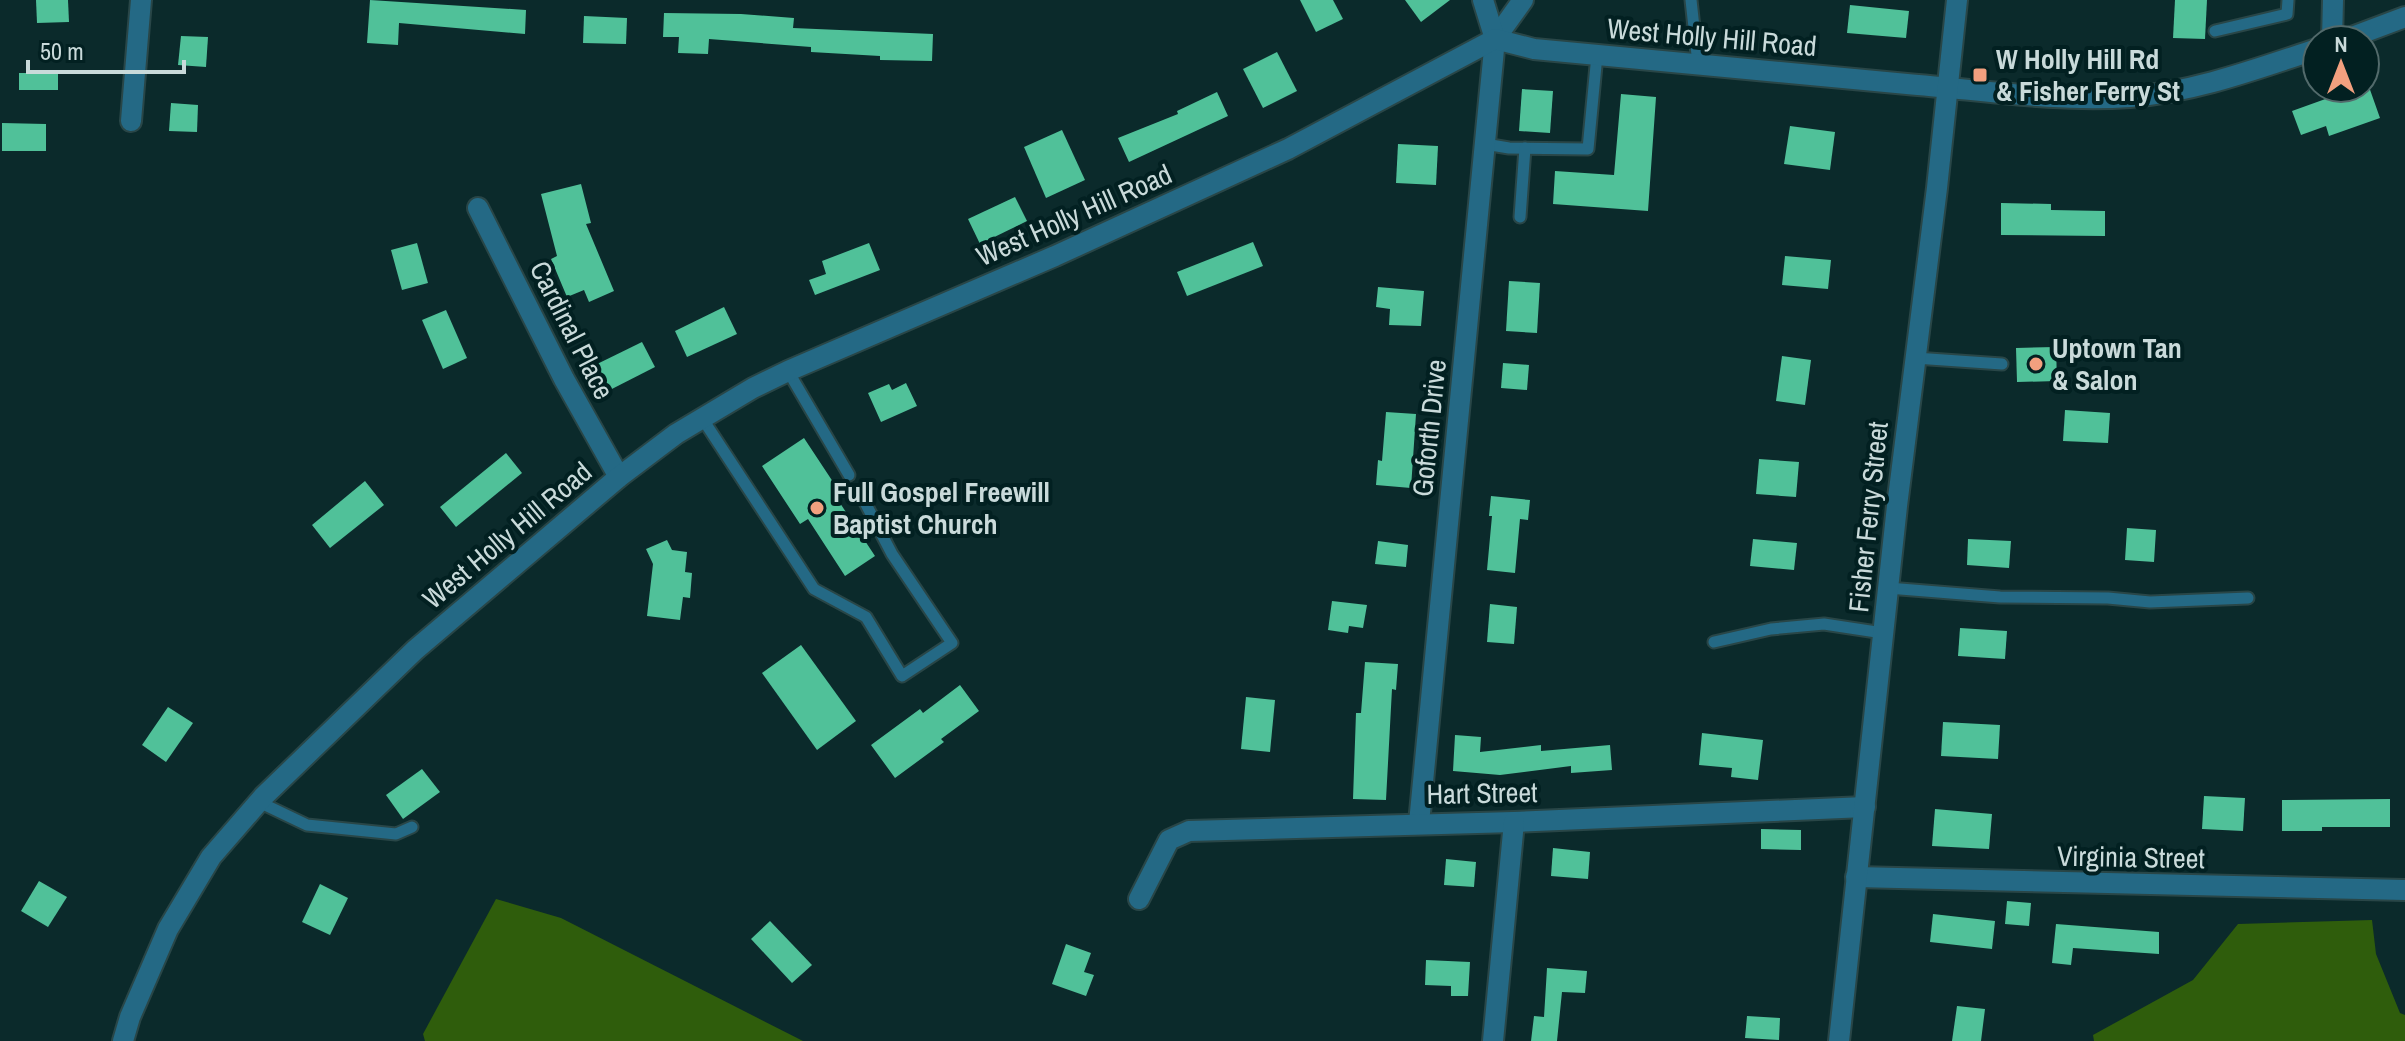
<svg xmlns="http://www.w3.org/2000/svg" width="2405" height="1041" viewBox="0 0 2405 1041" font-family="'Archivo Narrow',sans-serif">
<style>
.forest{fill:#2f5d0c}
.building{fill:#50c199}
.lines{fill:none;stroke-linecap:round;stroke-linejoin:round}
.service-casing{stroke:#294647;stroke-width:15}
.minor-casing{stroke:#294647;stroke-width:24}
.tertiary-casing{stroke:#294647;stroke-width:24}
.service{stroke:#246985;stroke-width:11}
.minor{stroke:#246985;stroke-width:20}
.tertiary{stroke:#246985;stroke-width:20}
.poi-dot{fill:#f2a07f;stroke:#022021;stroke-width:3}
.labels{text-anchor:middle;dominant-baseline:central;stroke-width:8;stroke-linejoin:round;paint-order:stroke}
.street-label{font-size:28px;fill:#c9dada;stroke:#022021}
.poi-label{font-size:28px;font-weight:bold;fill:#c9dada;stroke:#022021;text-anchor:start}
</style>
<rect width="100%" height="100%" fill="#0b2a2b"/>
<g class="forest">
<path d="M 496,899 L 561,918 L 803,1041 L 425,1041 L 423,1034 Z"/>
<path d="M 2372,920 L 2376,954 L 2400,1013 L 2405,1015 L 2405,1041 L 2094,1041 L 2093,1035 L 2193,980 L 2238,924 Z"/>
</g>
<g class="building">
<path d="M 36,0 L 68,0 L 69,22 L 37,23 Z"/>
<path d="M 370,0 L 526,10 L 525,34 L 399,23 L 398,45 L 367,43 Z"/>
<path d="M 1300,0 L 1333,0 L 1343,19 L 1316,32 Z"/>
<path d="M 1405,0 L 1450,0 L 1421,22 Z"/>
<path d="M 2175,0 L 2207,0 L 2205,39 L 2173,38 Z"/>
<path d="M 1850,5 L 1909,11 L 1906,38 L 1847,33 Z"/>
<path d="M 664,13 L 741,14 L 794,18 L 793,28 L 933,34 L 932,61 L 880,60 L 880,56 L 811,52 L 811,47 L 709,39 L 708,54 L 678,53 L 679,37 L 663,37 Z"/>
<path d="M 584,16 L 627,18 L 626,44 L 583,43 Z"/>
<path d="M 181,36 L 208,37 L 206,67 L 178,65 Z"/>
<path d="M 1277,52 L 1297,91 L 1263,108 L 1243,69 Z"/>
<rect x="19" y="73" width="39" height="17"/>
<path d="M 2368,84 L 2380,118 L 2329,136 L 2326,126 L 2301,135 L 2292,111 L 2356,88 L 2365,88 Z"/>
<path d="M 1522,89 L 1553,91 L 1550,133 L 1519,131 Z"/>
<path d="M 1217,92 L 1228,116 L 1129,162 L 1118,138 L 1178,114 L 1177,111 Z"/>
<path d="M 1621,94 L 1656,97 L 1648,211 L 1553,204 L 1555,171 L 1614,175 Z"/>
<path d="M 171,103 L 198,105 L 197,132 L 169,131 Z"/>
<path d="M 2,123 L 46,124 L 46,151 L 2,151 Z"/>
<path d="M 1790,126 L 1835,132 L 1830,170 L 1784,164 Z"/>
<path d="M 1062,130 L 1085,180 L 1046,198 L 1024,147 Z"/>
<path d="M 1398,144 L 1438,146 L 1436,185 L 1396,183 Z"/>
<path d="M 581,184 L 591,223 L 586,224 L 614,291 L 589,302 L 584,290 L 567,297 L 551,259 L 557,256 L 541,194 Z"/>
<path d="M 1015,197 L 1027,221 L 980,244 L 968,219 Z"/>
<path d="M 2001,203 L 2051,204 L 2051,210 L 2105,211 L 2105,236 L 2001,235 Z"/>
<path d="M 1253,242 L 1263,266 L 1187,296 L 1177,272 Z"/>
<path d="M 417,243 L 428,283 L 402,290 L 391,250 Z"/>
<path d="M 869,243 L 880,270 L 815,295 L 809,280 L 826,274 L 822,261 Z"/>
<path d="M 1785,256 L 1831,260 L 1828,289 L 1782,285 Z"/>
<path d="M 1509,281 L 1540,283 L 1537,333 L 1506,331 Z"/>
<path d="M 1378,287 L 1424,291 L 1421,326 L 1389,325 L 1390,309 L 1376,307 Z"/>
<path d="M 724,307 L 737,334 L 687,357 L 675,331 Z"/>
<path d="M 446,310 L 467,358 L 443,369 L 422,320 Z"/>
<path d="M 642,342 L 655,367 L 604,393 L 591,367 Z"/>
<path d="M 2056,347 L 2057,381 L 2017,382 L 2016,348 Z"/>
<path d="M 1782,356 L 1811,360 L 1805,405 L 1776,401 Z"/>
<path d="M 1503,363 L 1529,365 L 1527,390 L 1501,388 Z"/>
<path d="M 906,383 L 917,406 L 881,422 L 868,393 L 889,384 L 892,390 Z"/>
<path d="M 2065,410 L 2110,413 L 2108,443 L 2063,441 Z"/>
<path d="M 1386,412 L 1416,414 L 1411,488 L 1376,485 L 1378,460 L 1382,461 Z"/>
<path d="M 804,438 L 841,494 L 836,497 L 875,556 L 845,576 L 808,519 L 800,524 L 762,466 Z"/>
<path d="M 506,453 L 522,473 L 456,527 L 440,507 Z"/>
<path d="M 1759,459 L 1799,462 L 1796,497 L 1756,494 Z"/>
<path d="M 365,481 L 384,505 L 330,548 L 312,525 Z"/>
<path d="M 1491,496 L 1530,500 L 1528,520 L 1520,519 L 1515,573 L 1487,570 L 1492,516 L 1489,516 Z"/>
<path d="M 2127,528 L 2156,530 L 2154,562 L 2125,560 Z"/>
<path d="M 1753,539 L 1797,543 L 1794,570 L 1750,566 Z"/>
<path d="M 1968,539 L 2011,541 L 2009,568 L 1967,565 Z"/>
<path d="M 667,540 L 672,550 L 687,552 L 685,572 L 692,573 L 690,598 L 683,597 L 680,620 L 647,616 L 653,564 L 646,549 Z"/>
<path d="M 1378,541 L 1408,545 L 1406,567 L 1375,564 Z"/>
<path d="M 1332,601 L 1367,605 L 1363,628 L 1349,626 L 1348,633 L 1328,630 Z"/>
<path d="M 1490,604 L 1517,607 L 1514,644 L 1487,642 Z"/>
<path d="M 1960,628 L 2007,631 L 2005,659 L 1958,656 Z"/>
<path d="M 801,645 L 856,721 L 817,750 L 762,673 Z"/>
<path d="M 1365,662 L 1398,664 L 1396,690 L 1392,689 L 1386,800 L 1353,799 L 1356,713 L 1361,713 Z"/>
<path d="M 960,685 L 979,711 L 941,739 L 944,742 L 895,778 L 871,745 L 920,709 L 923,713 Z"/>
<path d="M 1246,697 L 1275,700 L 1270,752 L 1241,749 Z"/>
<path d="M 168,707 L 193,723 L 166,762 L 142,745 Z"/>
<path d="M 1943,722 L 2000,725 L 1998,759 L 1941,756 Z"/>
<path d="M 1702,733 L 1763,740 L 1758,780 L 1731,777 L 1732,768 L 1699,765 Z"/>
<path d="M 1455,735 L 1481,737 L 1480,752 L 1541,745 L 1541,751 L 1610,745 L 1612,770 L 1571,773 L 1571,766 L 1500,775 L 1453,771 Z"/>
<path d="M 422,769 L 440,792 L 403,819 L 386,795 Z"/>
<path d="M 2204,796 L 2245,798 L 2243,831 L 2202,829 Z"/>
<path d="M 2390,799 L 2390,827 L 2322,827 L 2322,831 L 2282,831 L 2282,800 Z"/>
<path d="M 1935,809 L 1992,814 L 1989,849 L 1932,846 Z"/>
<path d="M 1761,829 L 1801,830 L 1801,850 L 1761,849 Z"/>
<path d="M 1553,848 L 1590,852 L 1588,879 L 1551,876 Z"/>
<path d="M 1446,859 L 1476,862 L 1474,887 L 1444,885 Z"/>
<path d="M 39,881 L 67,897 L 48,927 L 21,911 Z"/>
<path d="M 320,884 L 348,898 L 330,935 L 302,922 Z"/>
<path d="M 2007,901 L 2031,903 L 2029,926 L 2005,924 Z"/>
<path d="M 1933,914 L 1995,921 L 1992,949 L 1930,942 Z"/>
<path d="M 770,921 L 812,965 L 792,983 L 751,939 Z"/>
<path d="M 2056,924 L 2159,932 L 2159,954 L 2073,948 L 2071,965 L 2052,963 Z"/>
<path d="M 1066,944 L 1091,953 L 1084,972 L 1094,975 L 1086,996 L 1052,984 Z"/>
<path d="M 1426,960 L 1470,962 L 1468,996 L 1451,996 L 1451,986 L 1425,985 Z"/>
<path d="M 1547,968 L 1587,971 L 1585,993 L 1562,992 L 1557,1041 L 1531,1041 L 1534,1016 L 1544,1017 Z"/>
<path d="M 1957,1006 L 1985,1009 L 1981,1041 L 1952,1041 Z"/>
<path d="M 1747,1016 L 1780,1018 L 1779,1040 L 1745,1038 Z"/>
</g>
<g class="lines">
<g class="service-casing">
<g id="service">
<path d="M 1691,0 L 1698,64"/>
<path d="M 2215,31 L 2287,14 L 2288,0"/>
<path d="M 1485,144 L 1509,148 L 1588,149 L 1597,55"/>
<path d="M 1520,217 L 1525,148"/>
<path d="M 1915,358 L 2002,364"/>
<path d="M 788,371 L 849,475"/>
<path d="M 702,418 L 814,589 L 866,617 L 902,676 L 952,643 L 892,554 L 859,491"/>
<path d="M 1888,588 L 2000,597 L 2108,598 L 2150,602 L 2248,598"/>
<path d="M 1714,642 L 1771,629 L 1824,624 L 1883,633"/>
<path d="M 259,802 L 307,825 L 396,834 L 412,827"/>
</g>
</g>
<g class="minor-casing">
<g id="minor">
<path d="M 1495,39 L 1523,0"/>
<path d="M 2332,40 L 2333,0"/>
<path d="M 131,121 L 141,0"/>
<path d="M 478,208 L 564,379 L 619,477"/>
<path d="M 1419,823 L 1495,39 L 1483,0"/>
<path d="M 1856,877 L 2405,890"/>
<path d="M 1139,899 L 1169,840 L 1189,831 L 1514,822 L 1865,807"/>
<path d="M 1493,1041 L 1514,822"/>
</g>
</g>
<g class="tertiary-casing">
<g id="tertiary">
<path d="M 2344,40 L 2405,17"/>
<path d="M 123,1041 L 130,1017 L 168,929 L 211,857 L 263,797 L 415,650 L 619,477 L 676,434 L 753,388 L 788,371 L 1055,256 L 1288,149 L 1495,39 L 1534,49 C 1658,60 1782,72 1907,84 C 1982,90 2055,102 2130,97 C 2195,92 2256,69 2317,49"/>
<path d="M 1839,1041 L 1897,506 L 1937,188 L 1957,0"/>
</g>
</g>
<use href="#service" class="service"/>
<use href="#minor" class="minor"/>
<use href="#tertiary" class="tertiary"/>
</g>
<g class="poi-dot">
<rect x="1972" y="67" width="16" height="16" rx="4"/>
<circle cx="2036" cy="364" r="8"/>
<circle cx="817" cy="508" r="8"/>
</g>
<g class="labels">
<g class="street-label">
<text transform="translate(1712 37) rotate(5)">West Holly Hill Road</text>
<text transform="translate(1074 215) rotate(-24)">West Holly Hill Road</text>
<text transform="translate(572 330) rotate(63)">Cardinal Place</text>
<text transform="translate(1429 428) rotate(-84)">Goforth Drive</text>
<text transform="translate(1868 517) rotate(-84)">Fisher Ferry Street</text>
<text transform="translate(507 535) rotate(-40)">West Holly Hill Road</text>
<text transform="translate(1482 793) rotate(-1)">Hart Street</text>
<text transform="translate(2131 857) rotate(1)">Virginia Street</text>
</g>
<g class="poi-label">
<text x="1996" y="59">W Holly Hill Rd<tspan x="1996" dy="32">&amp; Fisher Ferry St</tspan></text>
<text x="2052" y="348">Uptown Tan<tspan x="2052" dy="32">&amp; Salon</tspan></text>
<text x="833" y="492">Full Gospel Freewill<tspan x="833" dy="32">Baptist Church</tspan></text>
</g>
</g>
<g transform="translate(2341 64)"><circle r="38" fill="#022021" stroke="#526a6b" stroke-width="2"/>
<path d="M0-6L14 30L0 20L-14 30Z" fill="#f2a07f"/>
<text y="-12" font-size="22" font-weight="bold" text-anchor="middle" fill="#c9dada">N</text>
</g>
<path d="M28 60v12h156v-12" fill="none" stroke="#c9dada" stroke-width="4"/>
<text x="40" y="60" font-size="24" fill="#c9dada" stroke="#022021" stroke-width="6" paint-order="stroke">50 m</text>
</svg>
